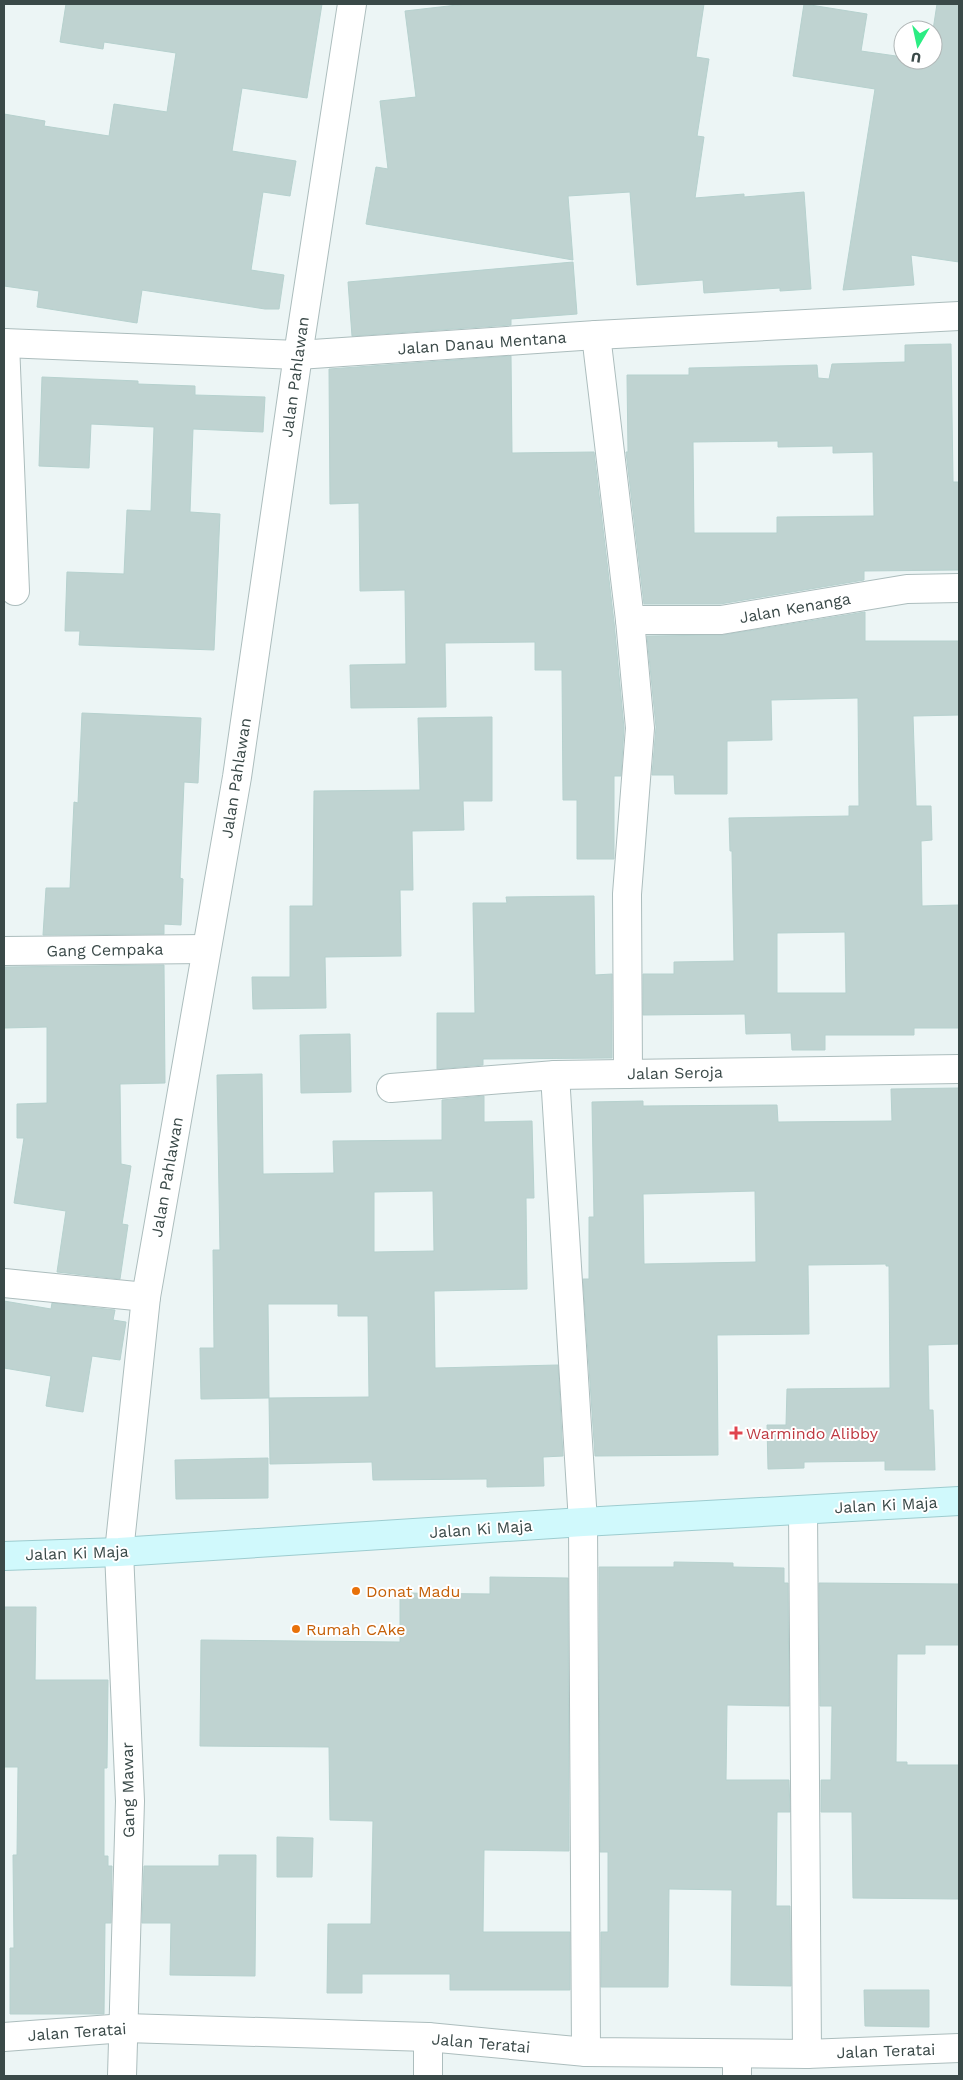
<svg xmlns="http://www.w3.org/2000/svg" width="963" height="2080" viewBox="0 0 963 2080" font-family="'Work Sans',sans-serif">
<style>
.building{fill:#bfd3d1;stroke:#b6d1ce;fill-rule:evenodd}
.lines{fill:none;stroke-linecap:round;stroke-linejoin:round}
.street-casing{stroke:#acbdbd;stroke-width:30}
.secondary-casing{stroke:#9dcccf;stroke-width:30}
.street{stroke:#fff;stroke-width:28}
.secondary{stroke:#d0f9fc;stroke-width:28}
.health-dot{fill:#e0444e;stroke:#fff;stroke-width:2}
.food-dot{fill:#e8710a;stroke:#fff;stroke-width:2}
.labels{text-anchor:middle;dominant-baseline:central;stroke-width:4;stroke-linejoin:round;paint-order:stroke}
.street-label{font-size:16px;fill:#3a4948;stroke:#fff}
.health-label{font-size:16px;fill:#be3a42;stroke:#fff;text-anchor:start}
.food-label{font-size:16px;fill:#c56008;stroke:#fff;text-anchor:start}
</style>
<rect width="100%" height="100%" fill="#ecf5f5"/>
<g class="building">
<path d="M 66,4 L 322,4 L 307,98 L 242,88 L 232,151 L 296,161 L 290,196 L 263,192 L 251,270 L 284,275 L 279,309 L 265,309 L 142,290 L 137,323 L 37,307 L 39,291 L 4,286 L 4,114 L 45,121 L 44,126 L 109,136 L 114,104 L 167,112 L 176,53 L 104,42 L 103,49 L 60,42 Z"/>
<path d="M 466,4 L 704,4 L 696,57 L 709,59 L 697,136 L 704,137 L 695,198 L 744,194 L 744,197 L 804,192 L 811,289 L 780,291 L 780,288 L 704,293 L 703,280 L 637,285 L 630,192 L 568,196 L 573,260 L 366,224 L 376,167 L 388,169 L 380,101 L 416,97 L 405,11 Z"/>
<path d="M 804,4 L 867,14 L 861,51 L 903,57 L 903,60 L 928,61 L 933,60 L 933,30 L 937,4 L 959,4 L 959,262 L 911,255 L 914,285 L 843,290 L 875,89 L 793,76 Z"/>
<path d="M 573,262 L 577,314 L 511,319 L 511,325 L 352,336 L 348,282 Z"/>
<path d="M 951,344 L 953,482 L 959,482 L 959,570 L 864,571 L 864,580 L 720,604 L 644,604 L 626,452 L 628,452 L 627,375 L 689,375 L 689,368 L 817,365 L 818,378 L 829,379 L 832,364 L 905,362 L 905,345 ZM 778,441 L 778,447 L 833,446 L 833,453 L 873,452 L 874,516 L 777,517 L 777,533 L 694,533 L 693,442 Z"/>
<path d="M 511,356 L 512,453 L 594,452 L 614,622 L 624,728 L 621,776 L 614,776 L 614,859 L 577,859 L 577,800 L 563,800 L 562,670 L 535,670 L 535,642 L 445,643 L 446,707 L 351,708 L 350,665 L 406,664 L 405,590 L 360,591 L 359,503 L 330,504 L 329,369 Z"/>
<path d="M 42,377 L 138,381 L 138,384 L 195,386 L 195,395 L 265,397 L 263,432 L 193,429 L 190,512 L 220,514 L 214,650 L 79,645 L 80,631 L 65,631 L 67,572 L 124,574 L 127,510 L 151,511 L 154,427 L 91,424 L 89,468 L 39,466 Z"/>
<path d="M 865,612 L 865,641 L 959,641 L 959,715 L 913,716 L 916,806 L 931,806 L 932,840 L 921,841 L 922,906 L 959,905 L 959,1028 L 914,1028 L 914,1035 L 825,1035 L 825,1050 L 792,1050 L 791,1033 L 746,1034 L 745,1014 L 643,1015 L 643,974 L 674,974 L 674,962 L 734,961 L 732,851 L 730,851 L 729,818 L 849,816 L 849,806 L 859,806 L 858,698 L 771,700 L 772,740 L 727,741 L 727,794 L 675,794 L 674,775 L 652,775 L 656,727 L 647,636 L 723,635 ZM 845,932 L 846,993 L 777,993 L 777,933 Z"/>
<path d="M 82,713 L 201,718 L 198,783 L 184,782 L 180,878 L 183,879 L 181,925 L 164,924 L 164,934 L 43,935 L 46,888 L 70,888 L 74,802 L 78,803 Z"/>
<path d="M 492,717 L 492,801 L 463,801 L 464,830 L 412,831 L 413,890 L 400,890 L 401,956 L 325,957 L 326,1008 L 253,1009 L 252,977 L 290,977 L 290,906 L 313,906 L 314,791 L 420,790 L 418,718 Z"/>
<path d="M 594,896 L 595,975 L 612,974 L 612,1058 L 483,1059 L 483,1065 L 437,1069 L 437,1013 L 475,1013 L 473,903 L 507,903 L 506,897 Z"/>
<path d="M 164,965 L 165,1083 L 120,1084 L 121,1164 L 131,1166 L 122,1224 L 128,1225 L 120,1279 L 57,1272 L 66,1211 L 14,1203 L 24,1138 L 17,1138 L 17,1104 L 47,1103 L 47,1027 L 4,1028 L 4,967 Z"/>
<path d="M 350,1034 L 351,1092 L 301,1093 L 300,1035 Z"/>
<path d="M 262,1074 L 263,1174 L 334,1173 L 333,1141 L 442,1140 L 442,1100 L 484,1096 L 484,1122 L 532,1121 L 534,1198 L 526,1198 L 527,1289 L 434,1291 L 435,1368 L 558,1365 L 563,1456 L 543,1457 L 544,1486 L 487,1487 L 487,1479 L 373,1480 L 372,1462 L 270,1464 L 269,1398 L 201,1399 L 200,1348 L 214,1348 L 213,1250 L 220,1250 L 217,1075 ZM 433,1191 L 434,1251 L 374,1252 L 374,1192 ZM 268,1304 L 338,1304 L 338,1316 L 368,1316 L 369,1397 L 269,1398 Z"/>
<path d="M 959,1088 L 959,1344 L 928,1345 L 929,1410 L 933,1410 L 935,1470 L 885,1470 L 885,1461 L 804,1462 L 804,1468 L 768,1469 L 767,1425 L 786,1425 L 787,1389 L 890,1388 L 889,1266 L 886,1266 L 886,1264 L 808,1265 L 809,1334 L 717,1335 L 718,1455 L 595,1456 L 583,1279 L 589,1279 L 589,1217 L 594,1217 L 592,1102 L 643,1101 L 643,1106 L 777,1105 L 778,1122 L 892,1121 L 891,1089 ZM 755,1191 L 756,1262 L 644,1264 L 643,1194 Z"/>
<path d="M 4,1301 L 51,1309 L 52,1303 L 115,1310 L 113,1320 L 126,1322 L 120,1360 L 92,1356 L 83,1412 L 46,1406 L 51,1376 L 4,1368 Z"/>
<path d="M 268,1458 L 268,1498 L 176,1499 L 175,1460 Z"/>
<path d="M 674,1562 L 733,1563 L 733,1567 L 784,1568 L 784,1583 L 788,1583 L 789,1706 L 727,1705 L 726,1780 L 789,1780 L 790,1812 L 777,1812 L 776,1906 L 790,1906 L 791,1986 L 731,1985 L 732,1890 L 669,1889 L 668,1987 L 601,1987 L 601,1932 L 608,1932 L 608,1852 L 600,1852 L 599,1567 L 674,1567 Z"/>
<path d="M 490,1577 L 568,1578 L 569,1851 L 484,1850 L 483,1932 L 570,1932 L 570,1990 L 450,1990 L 450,1974 L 362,1974 L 362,1993 L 327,1993 L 328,1924 L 371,1924 L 373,1821 L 330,1820 L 329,1747 L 200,1746 L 201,1640 L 400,1642 L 400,1593 L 490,1594 Z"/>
<path d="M 819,1583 L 959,1584 L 959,1645 L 925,1645 L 925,1654 L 897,1654 L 896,1762 L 907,1762 L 907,1765 L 959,1765 L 959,1899 L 853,1898 L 852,1812 L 821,1812 L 821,1780 L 831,1780 L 832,1706 L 820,1706 Z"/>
<path d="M 4,1607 L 36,1607 L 35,1680 L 108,1680 L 107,1768 L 104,1768 L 104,1856 L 108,1856 L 108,1866 L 112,1866 L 111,1923 L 105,1923 L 104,2014 L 10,2014 L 10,1948 L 14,1948 L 13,1855 L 17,1855 L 18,1767 L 4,1767 Z"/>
<path d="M 277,1837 L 313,1838 L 312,1877 L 277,1877 Z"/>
<path d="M 219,1855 L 256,1855 L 255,1976 L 170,1975 L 171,1923 L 142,1923 L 144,1866 L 219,1866 Z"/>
<path d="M 864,1990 L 929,1990 L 929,2027 L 865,2026 Z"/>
</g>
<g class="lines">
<g class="street-casing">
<g id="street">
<path d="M 596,335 L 630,620 L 640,728 L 627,894 L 628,1074"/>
<path d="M 4,343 L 298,355 L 596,335 L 959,316"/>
<path d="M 5,343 L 15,591"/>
<path d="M 630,620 L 721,620 L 907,589 L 959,588"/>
<path d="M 4,951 L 206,949"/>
<path d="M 555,1075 L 583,1522 L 586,2052"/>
<path d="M 391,1088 L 555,1075 L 959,1069"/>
<path d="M 4,1283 L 146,1297"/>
<path d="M 803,1510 L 807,2054"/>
<path d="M 4,2037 L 125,2028 L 428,2037 L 586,2052 L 807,2054 L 959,2048"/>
<path d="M 428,2037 L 428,2076"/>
<path d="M 122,2076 L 130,1801 L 119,1552 L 146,1297 L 237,777 L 298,355 L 352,4"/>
<path d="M 737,2076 L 737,2054"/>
</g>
</g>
<g class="secondary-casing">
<path id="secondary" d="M 4,1556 L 119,1552 L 583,1522 L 959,1501"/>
</g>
<use href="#street" class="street"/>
<use href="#secondary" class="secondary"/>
</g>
<path class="health-dot" d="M733.5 1425.5h5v5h5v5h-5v5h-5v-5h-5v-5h5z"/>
<g class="food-dot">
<circle cx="356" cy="1591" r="5"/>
<circle cx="296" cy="1629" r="5"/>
</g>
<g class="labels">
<g class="street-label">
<text transform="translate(482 343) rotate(-4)">Jalan Danau Mentana</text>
<text transform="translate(295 377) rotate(-82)">Jalan Pahlawan</text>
<text transform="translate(795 608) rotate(-10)">Jalan Kenanga</text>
<text transform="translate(236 778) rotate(-81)">Jalan Pahlawan</text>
<text transform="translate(105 950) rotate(-1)">Gang Cempaka</text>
<text transform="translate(675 1073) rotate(-1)">Jalan Seroja</text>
<text transform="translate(167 1177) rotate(-80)">Jalan Pahlawan</text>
<text transform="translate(886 1505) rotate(-3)">Jalan Ki Maja</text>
<text transform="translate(481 1529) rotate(-4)">Jalan Ki Maja</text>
<text transform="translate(77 1553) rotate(-2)">Jalan Ki Maja</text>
<text transform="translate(128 1790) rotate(-91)">Gang Mawar</text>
<text transform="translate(77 2032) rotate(-4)">Jalan Teratai</text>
<text transform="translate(481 2043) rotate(5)">Jalan Teratai</text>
<text transform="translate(886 2051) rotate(-2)">Jalan Teratai</text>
</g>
<g class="health-label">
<text x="746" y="1433">Warmindo Alibby</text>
</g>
<g class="food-label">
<text x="366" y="1591">Donat Madu</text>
<text x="306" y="1629">Rumah CAke</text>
</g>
</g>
<rect width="963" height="2080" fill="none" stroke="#3a4948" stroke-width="10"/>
<g transform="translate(918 45) rotate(189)"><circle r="24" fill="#ffffff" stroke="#b0b6b6"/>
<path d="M0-4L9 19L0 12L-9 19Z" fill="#2bed83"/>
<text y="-8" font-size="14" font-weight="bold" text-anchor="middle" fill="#3a4948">U</text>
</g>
</svg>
